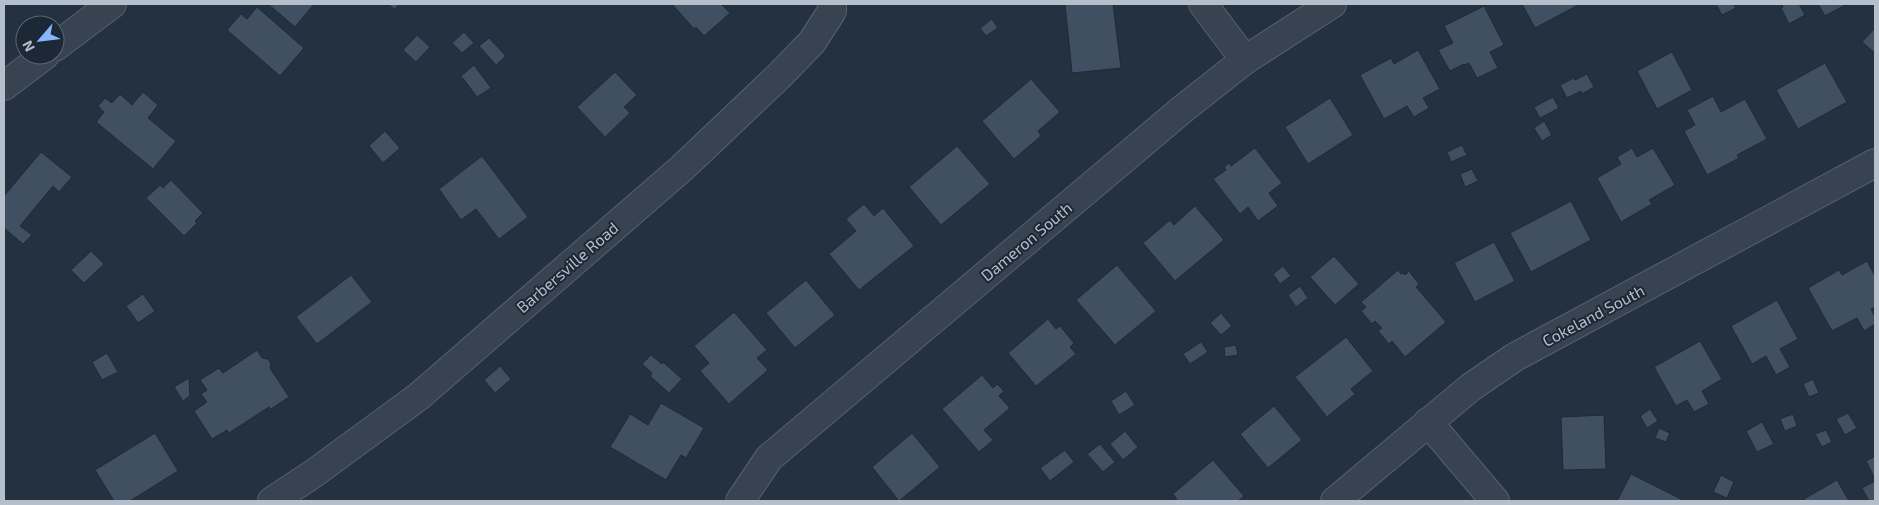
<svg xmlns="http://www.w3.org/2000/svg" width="1879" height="505" viewBox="0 0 1879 505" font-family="'Exo 2',sans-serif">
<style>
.building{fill:#404f61;stroke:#1f2a38}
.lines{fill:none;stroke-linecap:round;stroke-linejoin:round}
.street-casing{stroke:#56616e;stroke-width:30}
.street{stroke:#384351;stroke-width:28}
.labels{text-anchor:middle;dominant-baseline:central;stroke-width:4;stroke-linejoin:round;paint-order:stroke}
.street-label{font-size:16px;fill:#b5becb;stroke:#1d2836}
</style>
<rect width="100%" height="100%" fill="#243141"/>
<g class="building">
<path d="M 268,4 L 314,4 L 295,27 Z"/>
<path d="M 387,4 L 399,4 L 395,9 Z"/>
<path d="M 672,4 L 724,4 L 722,5 L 730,13 L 704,36 L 696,27 L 694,29 Z"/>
<path d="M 1065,4 L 1113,4 L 1121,68 L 1072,73 Z"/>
<path d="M 1522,4 L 1580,4 L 1535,28 Z"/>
<path d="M 1716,4 L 1733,4 L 1736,8 L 1722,15 Z"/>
<path d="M 1782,4 L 1799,4 L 1805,15 L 1789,24 L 1781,8 L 1783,7 Z"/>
<path d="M 1818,4 L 1844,4 L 1845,5 L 1825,16 Z"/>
<path d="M 1484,6 L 1504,45 L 1490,52 L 1498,68 L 1477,78 L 1469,63 L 1465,65 L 1464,64 L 1450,71 L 1438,50 L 1453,43 L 1444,26 Z"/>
<path d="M 257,7 L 304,48 L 280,76 L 227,30 L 241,14 L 247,19 Z"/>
<path d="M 992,19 L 998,28 L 986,36 L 980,28 Z"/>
<path d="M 1875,28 L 1875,53 L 1862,42 Z"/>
<path d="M 464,32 L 474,43 L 462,53 L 452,43 Z"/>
<path d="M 417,35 L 430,47 L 416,62 L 403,50 Z"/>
<path d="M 489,38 L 506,56 L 496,65 L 479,46 Z"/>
<path d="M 1418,50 L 1440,89 L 1423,98 L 1429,108 L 1414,117 L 1407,106 L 1384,119 L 1360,75 L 1391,58 L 1394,64 Z"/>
<path d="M 1672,52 L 1692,90 L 1657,109 L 1637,71 Z"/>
<path d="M 1825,63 L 1847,102 L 1798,129 L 1776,90 Z"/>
<path d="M 474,65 L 491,88 L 477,97 L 461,76 Z"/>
<path d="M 615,72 L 637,95 L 624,107 L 630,113 L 605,137 L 577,107 Z"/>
<path d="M 1587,74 L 1594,87 L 1582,94 L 1581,91 L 1567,98 L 1560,85 L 1574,78 L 1575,80 Z"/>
<path d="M 1031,79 L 1060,112 L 1038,131 L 1041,136 L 1014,159 L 982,121 Z"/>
<path d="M 143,92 L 158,105 L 148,118 L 176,141 L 153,169 L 96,122 L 104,112 L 98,106 L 105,98 L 112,103 L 120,94 L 132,105 Z"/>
<path d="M 1713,96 L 1721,112 L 1745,99 L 1767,139 L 1737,155 L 1739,158 L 1707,175 L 1684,131 L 1695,125 L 1687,110 Z"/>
<path d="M 1553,97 L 1559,108 L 1540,118 L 1534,107 Z"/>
<path d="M 1330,98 L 1353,135 L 1308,164 L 1285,127 Z"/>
<path d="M 1544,121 L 1552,135 L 1542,141 L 1534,128 Z"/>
<path d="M 385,131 L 400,148 L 383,163 L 369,146 Z"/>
<path d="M 1462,145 L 1467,155 L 1451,162 L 1447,152 Z"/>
<path d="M 957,146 L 990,184 L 941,225 L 909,187 Z"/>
<path d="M 1255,148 L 1282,183 L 1269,193 L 1278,206 L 1258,221 L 1248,207 L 1240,214 L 1213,179 L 1226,170 L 1224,167 L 1229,163 L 1231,166 Z"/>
<path d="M 1632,148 L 1637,157 L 1653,148 L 1675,185 L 1649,200 L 1652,204 L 1621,222 L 1597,178 L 1621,164 L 1617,157 Z"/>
<path d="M 41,152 L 72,177 L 59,192 L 53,186 L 20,226 L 32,235 L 23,244 L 4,228 L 4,196 Z"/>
<path d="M 482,156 L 528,217 L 499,239 L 476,209 L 461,220 L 439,189 Z"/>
<path d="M 1472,169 L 1478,181 L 1465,187 L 1460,174 Z"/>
<path d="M 171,180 L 203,213 L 195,221 L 197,223 L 184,236 L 146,198 L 160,185 L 163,188 Z"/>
<path d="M 1571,201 L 1591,240 L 1531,272 L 1510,233 Z"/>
<path d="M 864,204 L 874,216 L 883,208 L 914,246 L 859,290 L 829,254 L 856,231 L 846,219 Z"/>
<path d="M 1195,206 L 1224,240 L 1175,281 L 1143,243 L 1170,220 L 1174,225 Z"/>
<path d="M 1494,242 L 1515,281 L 1475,302 L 1454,263 Z"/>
<path d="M 91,251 L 104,264 L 84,283 L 71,270 Z"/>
<path d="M 1334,256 L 1359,284 L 1335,305 L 1310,277 Z"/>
<path d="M 1867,261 L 1875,276 L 1875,307 L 1871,309 L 1875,317 L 1875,324 L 1864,331 L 1857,318 L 1832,331 L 1808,288 L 1839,270 L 1842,275 Z"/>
<path d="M 1117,265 L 1156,311 L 1115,345 L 1076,300 Z"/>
<path d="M 1283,266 L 1291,276 L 1280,284 L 1273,274 Z"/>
<path d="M 1398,270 L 1401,274 L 1403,273 L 1405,275 L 1409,271 L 1419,284 L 1416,287 L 1446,322 L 1405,357 L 1392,341 L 1389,344 L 1378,331 L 1382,328 L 1375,321 L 1372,324 L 1361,311 L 1366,307 L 1361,302 Z"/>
<path d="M 351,275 L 372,302 L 317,344 L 296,317 Z"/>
<path d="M 806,280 L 835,315 L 795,348 L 766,313 Z"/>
<path d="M 1300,286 L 1308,298 L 1296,307 L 1288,295 Z"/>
<path d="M 143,294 L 155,311 L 138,323 L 126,306 Z"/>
<path d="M 1777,300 L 1798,339 L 1780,349 L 1790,367 L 1776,375 L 1766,356 L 1752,364 L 1731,326 Z"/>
<path d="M 734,312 L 767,350 L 757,358 L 768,370 L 729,404 L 700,371 L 709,363 L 694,346 Z"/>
<path d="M 1221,313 L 1232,326 L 1221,335 L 1210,323 Z"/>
<path d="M 1048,319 L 1056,329 L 1060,326 L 1074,343 L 1070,347 L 1076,354 L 1036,386 L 1008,353 Z"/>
<path d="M 1346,337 L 1373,371 L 1351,389 L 1355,394 L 1327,417 L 1295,377 Z"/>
<path d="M 1700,341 L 1722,379 L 1702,391 L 1709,404 L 1694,412 L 1687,400 L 1676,406 L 1654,367 Z"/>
<path d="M 1201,342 L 1208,352 L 1190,364 L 1183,354 Z"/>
<path d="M 1236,345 L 1238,355 L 1225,357 L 1224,347 Z"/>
<path d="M 257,350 L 262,358 L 268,359 L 271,364 L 270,368 L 289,397 L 271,409 L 269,407 L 229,433 L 227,430 L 212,439 L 194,411 L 207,402 L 201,394 L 207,390 L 200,380 L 219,368 L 223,373 Z"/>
<path d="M 107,353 L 118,372 L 102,380 L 92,362 Z"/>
<path d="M 651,355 L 662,364 L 663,362 L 682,379 L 669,393 L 650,376 L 652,373 L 642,364 Z"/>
<path d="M 500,366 L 511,379 L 495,393 L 484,380 Z"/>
<path d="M 982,375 L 993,388 L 997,384 L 1004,391 L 999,396 L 1010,408 L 984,430 L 993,440 L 979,452 L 942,409 Z"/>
<path d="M 189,378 L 190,396 L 183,401 L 174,387 Z"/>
<path d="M 1813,379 L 1819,393 L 1809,397 L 1803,384 Z"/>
<path d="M 1126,391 L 1135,405 L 1119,415 L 1111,401 Z"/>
<path d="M 661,403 L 704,428 L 686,458 L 681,455 L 666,480 L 610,447 L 630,414 L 648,425 Z"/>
<path d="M 1274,406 L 1302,440 L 1268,468 L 1240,434 Z"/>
<path d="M 1650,409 L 1658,421 L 1647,428 L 1640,416 Z"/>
<path d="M 1848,413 L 1857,428 L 1845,435 L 1836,419 Z"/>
<path d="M 1793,414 L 1797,426 L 1785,431 L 1780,419 Z"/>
<path d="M 1604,415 L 1606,469 L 1563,470 L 1561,417 Z"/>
<path d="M 1762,422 L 1774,444 L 1757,452 L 1746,431 Z"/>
<path d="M 1659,428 L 1670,433 L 1666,442 L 1655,438 Z"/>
<path d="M 1826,430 L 1832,442 L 1822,447 L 1815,434 Z"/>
<path d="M 1125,431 L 1138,447 L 1123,460 L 1110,444 Z"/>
<path d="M 155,433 L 178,471 L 130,501 L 114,501 L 95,470 Z"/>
<path d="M 912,433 L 940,467 L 899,501 L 872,467 Z"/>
<path d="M 1100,444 L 1115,462 L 1103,472 L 1087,454 Z"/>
<path d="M 1065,450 L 1074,462 L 1050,481 L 1040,468 Z"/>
<path d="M 1875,456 L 1875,479 L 1866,461 Z"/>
<path d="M 1213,460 L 1244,496 L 1238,501 L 1178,501 L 1173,494 Z"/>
<path d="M 1631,474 L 1685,501 L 1617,501 Z"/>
<path d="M 1721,475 L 1734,482 L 1727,498 L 1713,492 Z"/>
<path d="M 1837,480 L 1849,501 L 1805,501 L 1804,499 Z"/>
<path d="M 1875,481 L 1875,501 L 1869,501 L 1862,488 Z"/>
</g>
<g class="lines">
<g class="street-casing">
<g id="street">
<path d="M 1203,4 L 1245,60"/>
<path d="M 55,47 L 112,4"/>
<path d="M 4,86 L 45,55"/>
<path d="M 1428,422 L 1495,501"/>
<path d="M 272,501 L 313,474 L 418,397 L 682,168 L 779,76 L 812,42 L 832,11 L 832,4"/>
<path d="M 740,501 L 769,458 L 1184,108 L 1245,60 L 1332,4"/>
<path d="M 1335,501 L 1471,387 L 1515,357 L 1875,163"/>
</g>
</g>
<use href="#street" class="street"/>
</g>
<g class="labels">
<g class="street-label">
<text transform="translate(1026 241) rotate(-40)">Dameron South</text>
<text transform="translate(567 267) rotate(-41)">Barbersville Road</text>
<text transform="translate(1593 315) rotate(-28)">Cokeland South</text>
</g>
</g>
<rect width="1879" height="505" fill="none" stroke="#b5becb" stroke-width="10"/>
<g transform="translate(40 40) rotate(242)"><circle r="24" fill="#1d2836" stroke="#5a6472"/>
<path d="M0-4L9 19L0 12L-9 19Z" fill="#89b5fd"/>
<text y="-8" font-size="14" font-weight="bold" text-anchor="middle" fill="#b5becb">N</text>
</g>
</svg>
